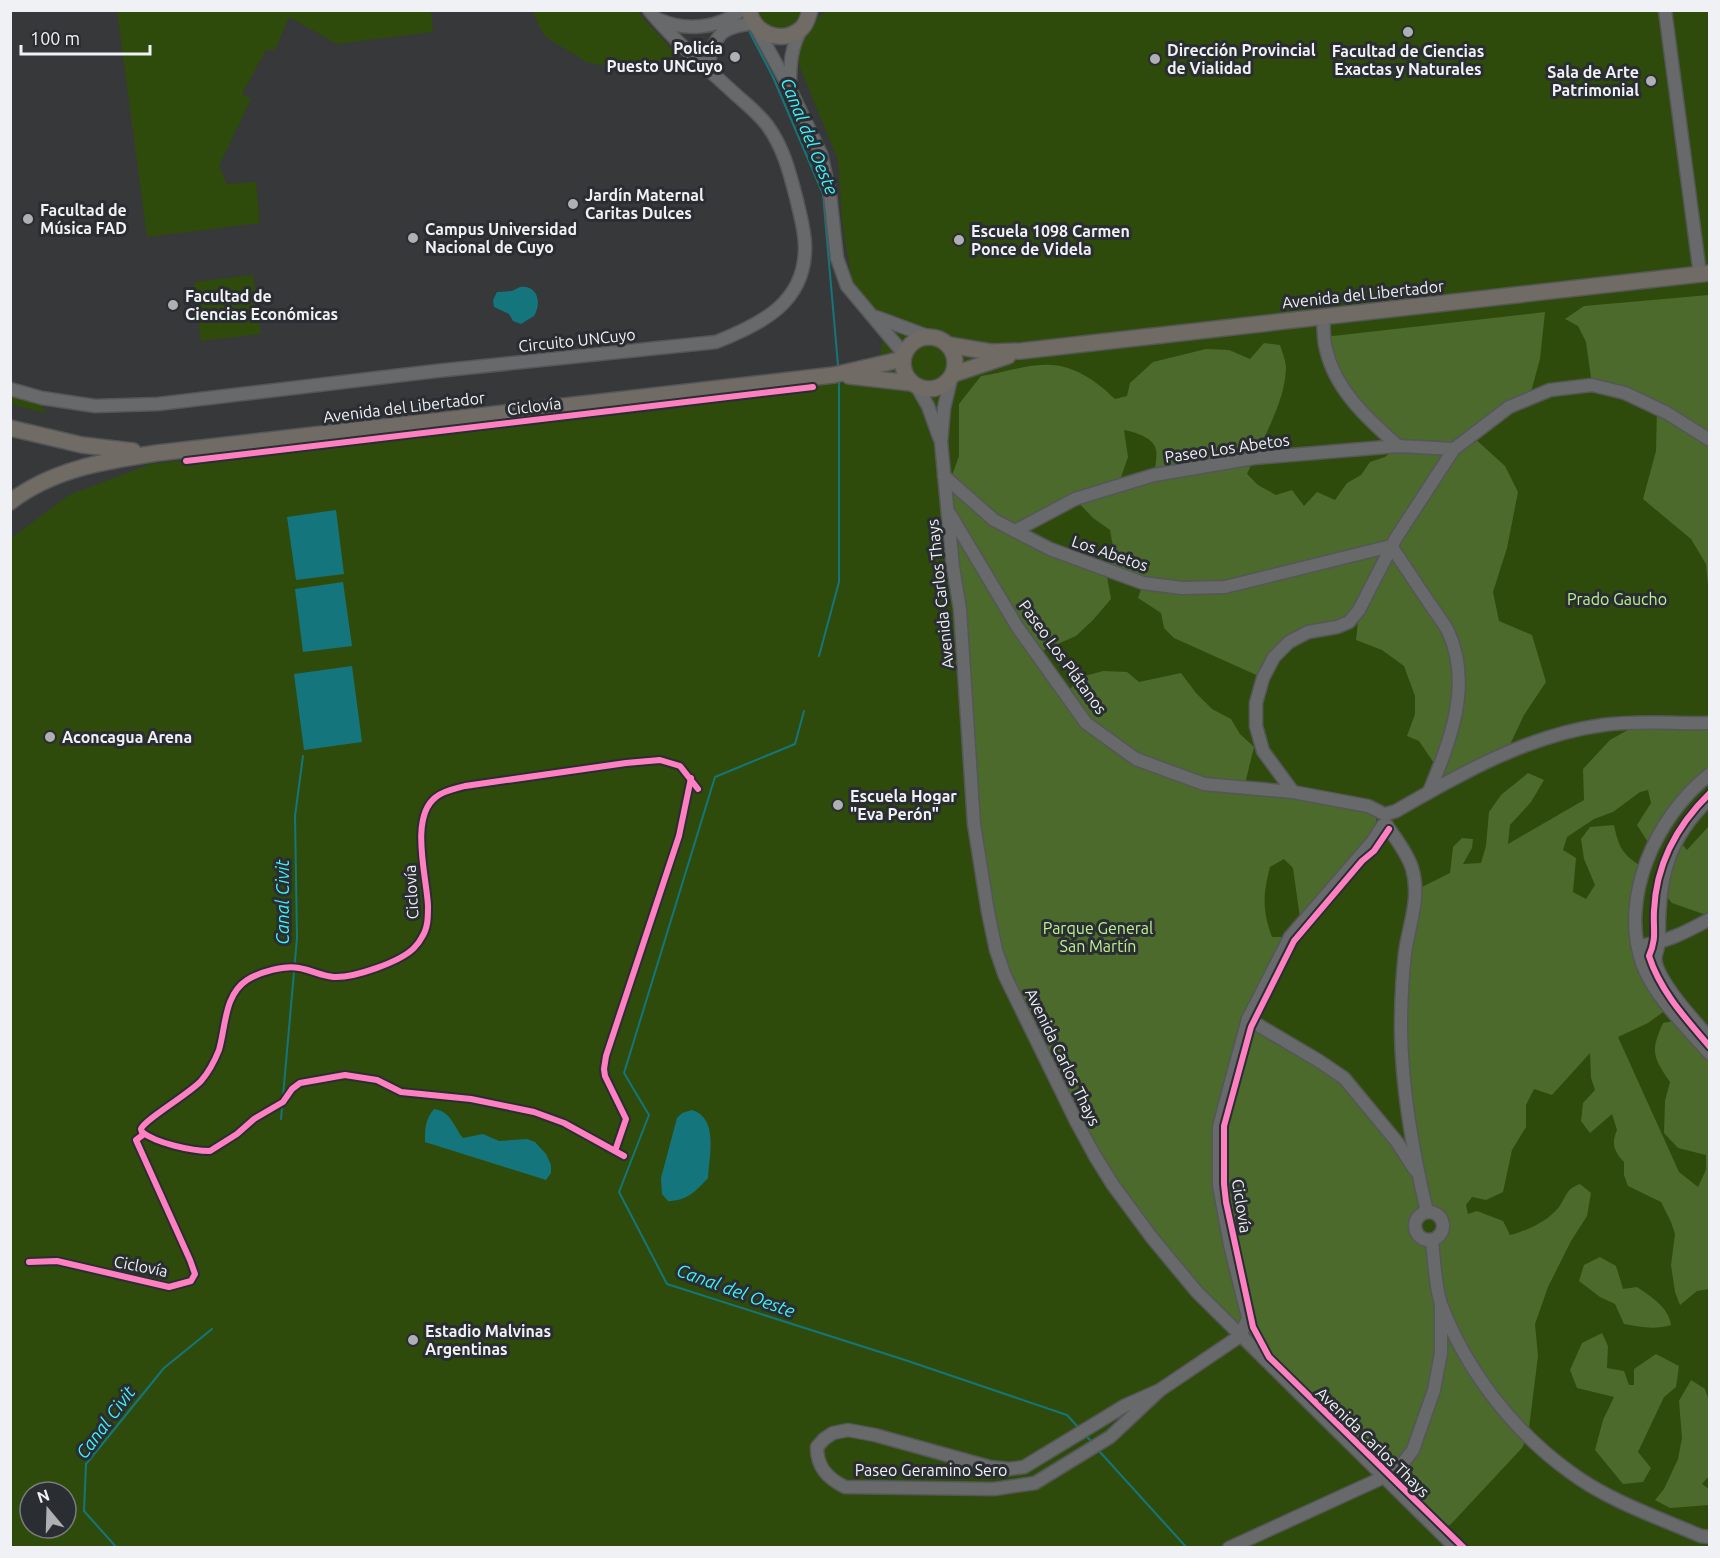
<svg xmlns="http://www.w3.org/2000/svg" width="1720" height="1558" viewBox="0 0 1720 1558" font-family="Ubuntu,sans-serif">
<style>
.green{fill:#2f4b0b;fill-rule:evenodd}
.forest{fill:#4b6a2c;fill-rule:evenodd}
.water{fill:#14767c}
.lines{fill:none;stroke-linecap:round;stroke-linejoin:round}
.stream{stroke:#14767c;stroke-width:2}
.minor-casing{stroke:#555658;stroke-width:15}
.major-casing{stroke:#555658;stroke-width:18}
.minor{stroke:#68696a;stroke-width:12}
.major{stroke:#706b64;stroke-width:15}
.cycleway-casing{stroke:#2a2d31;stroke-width:10}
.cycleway{stroke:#ff80c0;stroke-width:6}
.poi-dot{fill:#aeb0b3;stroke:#2a2d31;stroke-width:2}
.labels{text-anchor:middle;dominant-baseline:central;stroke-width:6;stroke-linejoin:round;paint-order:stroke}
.poi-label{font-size:16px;font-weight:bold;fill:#eff1f4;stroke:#2a2d31;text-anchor:start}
.street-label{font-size:16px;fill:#eff1f4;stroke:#2a2d31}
.park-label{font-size:16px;fill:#bdf390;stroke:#2a2d31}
.water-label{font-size:18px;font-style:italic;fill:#3df3fd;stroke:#2a2d31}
</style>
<rect width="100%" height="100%" fill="#36383a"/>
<g class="green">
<path d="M 117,11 L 431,11 L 433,32 L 337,44 L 289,17 L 275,50 L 266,50 L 242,94 L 251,99 L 219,166 L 227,184 L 256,182 L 260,223 L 147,237 Z"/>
<path d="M 533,11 L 637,11 L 677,55 L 667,60 L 615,64 L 615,68 L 586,62 L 546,37 L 539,26 Z"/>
<path d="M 754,11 L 806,11 L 792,30 L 771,31 Z"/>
<path d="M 825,11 L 1709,11 L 1709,1547 L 11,1547 L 11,538 L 69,495 L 151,464 L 666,410 L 848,380 L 879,368 L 883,334 L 852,283 L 842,221 L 838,160 L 799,65 L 796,45 L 805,32 ZM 30,1492 L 66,1492 L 66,1528 L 30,1528 Z"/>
<path d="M 253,275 L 261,334 L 201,341 L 194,282 Z"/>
<path d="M 11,395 L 42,405 L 45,413 L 11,404 Z"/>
</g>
<g class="forest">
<path d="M 1709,295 L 1709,595 L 1706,564 L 1691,539 L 1643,499 L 1656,451 L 1657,408 L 1592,385 L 1586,342 L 1578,326 L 1565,319 L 1584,306 Z"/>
<path d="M 1545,312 L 1540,359 L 1529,399 L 1472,436 L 1505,466 L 1518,492 L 1507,548 L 1493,592 L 1499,621 L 1532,635 L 1546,682 L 1524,715 L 1506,753 L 1429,792 L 1438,769 L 1419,741 L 1407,736 L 1415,714 L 1415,696 L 1404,666 L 1382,650 L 1356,640 L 1359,612 L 1289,642 L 1263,678 L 1174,638 L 1164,628 L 1161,613 L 1138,598 L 1143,583 L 1106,571 L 1111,599 L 1093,620 L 1076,636 L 1037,653 L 1065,693 L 1085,676 L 1103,671 L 1127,672 L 1139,682 L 1181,673 L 1196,693 L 1212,709 L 1231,719 L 1240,734 L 1254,747 L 1244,788 L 1368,805 C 1378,818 1379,824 1375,839 L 1301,925 L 1293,868 L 1284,859 L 1270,867 C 1263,894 1262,910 1272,937 L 1290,937 L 1248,1019 L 1344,1078 L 1418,1175 L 1401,1031 L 1416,890 L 1450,873 L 1453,847 L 1462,838 L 1473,839 L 1472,848 L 1463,864 L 1481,863 L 1486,846 L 1489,812 L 1501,795 L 1528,773 L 1544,780 L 1531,802 L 1510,825 L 1508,844 L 1584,800 L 1583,769 L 1610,740 L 1644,721 L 1709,724 L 1709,774 L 1651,847 L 1637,825 L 1651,803 L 1648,790 L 1640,792 L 1613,812 L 1594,819 L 1567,837 L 1563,850 L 1576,858 L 1573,892 L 1586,899 L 1595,885 L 1584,859 L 1581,839 L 1590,827 L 1614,825 C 1619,849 1623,855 1644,868 L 1638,946 L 1670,1007 L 1648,1023 L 1618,1037 L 1679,1172 L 1698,1187 L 1706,1170 L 1706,1155 L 1678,1148 L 1664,1133 L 1665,1101 L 1670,1082 C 1653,1057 1650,1052 1663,1023 L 1680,1020 L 1709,1054 L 1709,1289 L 1697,1291 L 1680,1305 L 1675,1292 L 1671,1265 L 1675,1234 L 1671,1222 L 1661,1202 L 1628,1186 L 1624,1175 L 1624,1162 C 1614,1151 1611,1144 1617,1130 L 1612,1114 L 1590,1133 L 1581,1121 L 1583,1103 L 1595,1090 L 1591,1078 L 1590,1053 L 1552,1095 L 1534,1089 L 1526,1105 L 1526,1127 L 1512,1150 L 1503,1192 L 1486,1200 L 1472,1197 L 1466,1205 L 1468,1214 L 1477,1211 L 1503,1221 L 1510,1235 C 1527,1231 1548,1221 1559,1207 C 1568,1194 1565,1190 1580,1184 L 1591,1193 L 1587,1216 L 1571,1241 L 1548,1287 L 1535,1324 L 1538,1356 L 1528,1436 L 1522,1448 L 1451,1524 L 1440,1531 L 1240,1336 L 1113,1185 L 1005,976 L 981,874 L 950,481 L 959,456 L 959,404 L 981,376 C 1001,373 1021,366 1041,365 C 1069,362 1095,379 1115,399 L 1127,396 L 1130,383 L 1153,362 L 1206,349 L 1229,350 L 1250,359 L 1264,343 L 1280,345 C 1282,352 1286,361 1286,368 C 1285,404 1261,441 1247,474 L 1258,485 L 1276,495 L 1292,490 L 1304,506 L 1317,492 L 1335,500 L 1347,483 L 1361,475 L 1370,462 L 1385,457 L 1398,446 L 1354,402 L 1324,337 ZM 1124,430 C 1131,431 1136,433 1143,436 C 1162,445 1156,457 1154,475 L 1118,486 L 1128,457 ZM 1075,499 L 1093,518 L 1110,530 L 1113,547 L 1105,570 L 1016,530 ZM 1432,1212 L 1440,1216 L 1444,1229 L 1436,1239 L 1427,1240 L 1418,1235 L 1415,1226 C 1417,1216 1422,1214 1432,1212 Z"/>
<path d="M 1709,826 L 1709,916 L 1672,903 L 1661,890 L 1678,839 L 1687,850 Z"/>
<path d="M 1600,1257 L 1616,1266 L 1623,1289 L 1637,1287 C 1650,1296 1669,1307 1671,1325 C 1655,1330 1640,1327 1624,1324 L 1615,1304 L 1600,1297 L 1579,1281 L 1584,1265 Z"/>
<path d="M 1602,1333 L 1608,1346 L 1607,1368 L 1624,1371 L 1629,1385 L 1634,1385 L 1634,1369 L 1656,1354 L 1679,1366 L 1676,1387 L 1664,1397 L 1638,1452 L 1651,1468 L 1643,1482 L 1623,1484 L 1595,1450 L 1603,1420 L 1614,1397 L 1577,1388 L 1570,1370 L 1582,1343 Z"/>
<path d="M 1691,1380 L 1705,1389 L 1709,1401 L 1709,1476 L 1702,1484 L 1709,1489 L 1709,1505 L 1670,1508 L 1655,1500 L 1664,1489 L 1678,1459 L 1682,1438 L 1679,1401 Z"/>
</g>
<g class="water">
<path d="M 520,287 C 538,285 542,303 534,316 L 521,324 L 513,321 L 509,314 L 494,307 L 493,300 L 497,292 L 512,291 Z"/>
<path d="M 336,510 L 344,574 L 296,580 L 287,517 Z"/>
<path d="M 343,582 L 352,646 L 303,652 L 295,589 Z"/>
<path d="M 352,666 L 362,742 L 304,750 L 294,674 Z"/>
<path d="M 434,1109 C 452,1112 453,1126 463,1138 L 483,1134 L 499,1141 L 527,1139 L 535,1142 L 546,1154 L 551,1165 L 551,1173 L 546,1180 L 425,1142 C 425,1128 425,1120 434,1109 Z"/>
<path d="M 692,1110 C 719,1118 709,1157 708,1178 C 696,1191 687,1201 668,1201 L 662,1194 L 661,1178 L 677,1118 L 682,1113 Z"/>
</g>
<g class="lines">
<g class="stream">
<path d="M 748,29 L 773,77 L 823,194 L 838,365"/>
<path d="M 819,656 L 839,582 L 839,381"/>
<path d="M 804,711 L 795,744 L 715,777 L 624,1073 L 649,1115 L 619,1192 L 667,1284 L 905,1360 L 1067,1415 L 1077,1426"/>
<path d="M 281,1119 L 297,938 L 295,816 L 303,756"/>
<path d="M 1087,1437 L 1091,1441"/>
<path d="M 1100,1452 L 1187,1548"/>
<path d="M 117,1548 L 84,1511 L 86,1464 L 164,1368 L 212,1329"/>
</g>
<g class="minor-casing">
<g id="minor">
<path d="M 1665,10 L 1700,274"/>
<path d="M 660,20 C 685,31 719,29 741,10"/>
<path d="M 756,27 L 790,89 L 821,154 L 830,194 L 837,258 L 847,286 L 904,354"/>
<path d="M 715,72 C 714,69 711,67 710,64 C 708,55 716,39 722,33 C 730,26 743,25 754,23"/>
<path d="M 790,85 C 790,63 791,47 802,28"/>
<path d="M 1323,316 C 1324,327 1323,339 1326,349 C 1335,390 1368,419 1398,446"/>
<path d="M 876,317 L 930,337"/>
<path d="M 951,379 L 944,408 L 941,442 L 953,567 L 960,609 L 974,824 L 988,912 L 996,950 L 1005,976 L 1077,1123 L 1095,1156 L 1113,1185 L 1153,1239 L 1197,1292 L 1456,1548"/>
<path d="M 917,387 L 928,406 L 939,437"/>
<path d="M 10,389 L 42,398 L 95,406 L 158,404 L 436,371 L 716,342 C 762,324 806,302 805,246 C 805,231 800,215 797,201 C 790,174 784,148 767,125 C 758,113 745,103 734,93 C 705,66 674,41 649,10"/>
<path d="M 944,476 L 994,520 L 1050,549 L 1143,583 L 1182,588 L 1225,587 L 1391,546"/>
<path d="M 950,514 L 1018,628 L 1086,723 L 1136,759 L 1204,784 L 1293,792 L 1368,806 L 1382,813"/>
<path d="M 1015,531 L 1075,499 L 1154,475 L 1254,458 L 1398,446 L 1454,449"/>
<path d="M 1391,546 C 1404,565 1417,585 1430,604 C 1436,613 1443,622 1448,631 C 1473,685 1450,741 1429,792"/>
<path d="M 1710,774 C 1656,816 1618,899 1643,966 C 1655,997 1688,1029 1710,1054"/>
<path d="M 1293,792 L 1263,751 L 1256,726 L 1256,703 L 1263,678 L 1274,657 L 1289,642 L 1308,632 L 1337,627 L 1349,622 L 1359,610 L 1396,538 L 1454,449 L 1509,407 L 1550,390 L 1592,385 L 1625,393 L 1667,413 L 1710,440"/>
<path d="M 1710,798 C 1666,840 1658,880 1659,939 C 1659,954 1650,954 1660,974 C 1672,997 1693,1019 1710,1039"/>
<path d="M 1386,814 L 1396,811 C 1460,774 1528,735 1603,725 C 1639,720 1674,724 1710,723"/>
<path d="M 1386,824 C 1395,838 1407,852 1412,868 C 1421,898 1409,924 1405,953 C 1402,979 1401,1006 1401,1031 C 1402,1092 1413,1153 1427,1212"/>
<path d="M 1638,946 C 1665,943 1686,932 1710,919"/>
<path d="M 1248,1019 L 1319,1061 L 1344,1078 L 1397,1142 L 1415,1170"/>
<circle cx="1429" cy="1226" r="14"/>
<path d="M 1432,1240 C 1434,1259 1435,1286 1441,1304 C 1466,1370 1513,1431 1570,1472 C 1607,1500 1659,1518 1701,1536 L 1710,1537"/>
<path d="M 1160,1390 L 1126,1405 L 1024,1467 L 1009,1469 L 990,1467 L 875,1435 L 848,1430 L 833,1433 L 824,1439 L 817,1447 C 817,1467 827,1478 845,1487 L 994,1489 L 1035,1483 L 1110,1437 L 1160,1390 L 1240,1336 L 1248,1318 L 1230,1245 L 1219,1186 L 1219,1127 L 1230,1085 L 1248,1019 L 1290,937 L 1373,841 L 1383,825"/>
<path d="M 1229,1548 L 1384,1477 L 1402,1464 L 1413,1450 L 1434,1390 L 1441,1353 L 1441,1306"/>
</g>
</g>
<g class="major-casing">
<g id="major">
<path d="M 749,10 C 754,35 783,45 802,28 C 807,23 808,17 810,10"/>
<circle cx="929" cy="363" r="26"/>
<path d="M 949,345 L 991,352 L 1021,351 L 1710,273"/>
<path d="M 954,374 L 1008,356"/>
<path d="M 849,376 L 911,383"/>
<path d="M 10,428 L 82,445 L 133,451"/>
<path d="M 10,502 C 53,469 105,461 157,453 L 834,375 L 903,359"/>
</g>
</g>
<use href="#minor" class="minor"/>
<use href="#major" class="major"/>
<g class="cycleway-casing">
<g id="cycleway">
<path d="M 186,461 L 813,387"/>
<path d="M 1710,793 C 1676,826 1656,864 1654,911 C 1653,930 1657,938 1649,956 C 1660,991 1686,1019 1710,1047"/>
<path d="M 1389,829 L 1374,851 L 1362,861 L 1294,941 L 1251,1027 L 1224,1126 L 1224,1184 L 1226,1202 L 1253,1327 L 1269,1357 L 1464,1548"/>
<path d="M 615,1151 L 626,1119 L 605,1076 L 604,1069 L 606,1056 L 679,836 L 691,778"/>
<path d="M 624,1156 L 564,1123 L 534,1112 L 471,1099 L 401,1092 L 377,1080 L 345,1075 L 300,1083 L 292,1089 L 283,1102 L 254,1119 L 237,1134 L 210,1151 C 191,1151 156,1143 142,1132 L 141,1129 C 144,1120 189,1094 201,1081 C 208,1073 215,1060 219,1050 C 226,1026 224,995 247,980 C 260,972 284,965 299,968 C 311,970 322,976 334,977 C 354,978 400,962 414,948 C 417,945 420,941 422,937 C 428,928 428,917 428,906 C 427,878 409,817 436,797 C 445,790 455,789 465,786 L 626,763 L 660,760 L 680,766 L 698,789"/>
<path d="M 29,1262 L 57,1261 L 169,1287 L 191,1281 L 195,1274 L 190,1260 L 136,1140 L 144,1134"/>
</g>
</g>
<use href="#cycleway" class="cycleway"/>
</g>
<g class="poi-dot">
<circle cx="1408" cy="32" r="6"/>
<circle cx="735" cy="57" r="6"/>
<circle cx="1155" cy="59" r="6"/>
<circle cx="1651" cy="81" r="6"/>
<circle cx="573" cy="204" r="6"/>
<circle cx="28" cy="219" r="6"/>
<circle cx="413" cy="238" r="6"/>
<circle cx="959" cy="240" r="6"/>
<circle cx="173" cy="305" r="6"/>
<circle cx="50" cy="737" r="6"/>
<circle cx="838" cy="805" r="6"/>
<circle cx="413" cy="1340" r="6"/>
</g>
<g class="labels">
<g class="poi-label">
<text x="723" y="48" text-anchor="end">Policía<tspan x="723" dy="18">Puesto UNCuyo</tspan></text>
<text x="1167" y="50">Dirección Provincial<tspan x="1167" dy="18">de Vialidad</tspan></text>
<text x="1408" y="51" text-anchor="middle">Facultad de Ciencias<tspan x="1408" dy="18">Exactas y Naturales</tspan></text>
<text x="1639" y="72" text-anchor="end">Sala de Arte<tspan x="1639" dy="18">Patrimonial</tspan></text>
<text x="585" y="195">Jardín Maternal<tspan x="585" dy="18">Caritas Dulces</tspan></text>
<text x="40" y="210">Facultad de<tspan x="40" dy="18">Música FAD</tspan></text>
<text x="425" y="229">Campus Universidad<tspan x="425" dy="18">Nacional de Cuyo</tspan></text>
<text x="971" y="231">Escuela 1098 Carmen<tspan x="971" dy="18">Ponce de Videla</tspan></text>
<text x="185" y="296">Facultad de<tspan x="185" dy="18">Ciencias Económicas</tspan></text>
<text x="62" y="737">Aconcagua Arena</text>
<text x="850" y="796">Escuela Hogar<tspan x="850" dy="18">"Eva Perón"</tspan></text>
<text x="425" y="1331">Estadio Malvinas<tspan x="425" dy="18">Argentinas</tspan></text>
</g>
<g class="street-label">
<text transform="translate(1363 294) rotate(-6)">Avenida del Libertador</text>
<text transform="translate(577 340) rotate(-6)">Circuito UNCuyo</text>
<text transform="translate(534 406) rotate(-7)">Ciclovía</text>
<text transform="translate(404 407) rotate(-7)">Avenida del Libertador</text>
<text transform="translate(1227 448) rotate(-8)">Paseo Los Abetos</text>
<text transform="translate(1110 553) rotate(19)">Los Abetos</text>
<text transform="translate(940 594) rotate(-96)">Avenida Carlos Thays</text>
<text transform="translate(1063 657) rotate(54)">Paseo Los Plátanos</text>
<text transform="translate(411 892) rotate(-93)">Ciclovía</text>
<text transform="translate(1063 1057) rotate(64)">Avenida Carlos Thays</text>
<text transform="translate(1242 1206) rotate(81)">Ciclovía</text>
<text transform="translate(141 1266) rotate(11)">Ciclovía</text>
<text transform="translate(1373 1442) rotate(44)">Avenida Carlos Thays</text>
<text x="931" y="1470">Paseo Geramino Sero</text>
</g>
<g class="park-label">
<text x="1617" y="599">Prado Gaucho</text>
<text x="1098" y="928">Parque General<tspan x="1098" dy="18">San Martín</tspan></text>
</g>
<g class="water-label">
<text transform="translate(810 136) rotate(68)">Canal del Oeste</text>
<text transform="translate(282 902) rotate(-90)">Canal Civit</text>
<text transform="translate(736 1290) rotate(20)">Canal del Oeste</text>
<text transform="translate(105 1422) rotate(-53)">Canal Civit</text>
</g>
</g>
<rect width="1720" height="1558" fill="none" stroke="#eff1f4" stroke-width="24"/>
<g transform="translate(48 1510) rotate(341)"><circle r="28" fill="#2a2d31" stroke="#797b7f" stroke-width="1.5"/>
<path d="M0-4.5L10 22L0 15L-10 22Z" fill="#aeb0b3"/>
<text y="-9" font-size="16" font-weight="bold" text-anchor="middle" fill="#eff1f4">N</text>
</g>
<path d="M21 45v9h129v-9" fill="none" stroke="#eff1f4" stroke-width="3"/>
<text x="30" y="45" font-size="18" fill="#eff1f4" stroke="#2a2d31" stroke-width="4.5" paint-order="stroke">100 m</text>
</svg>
